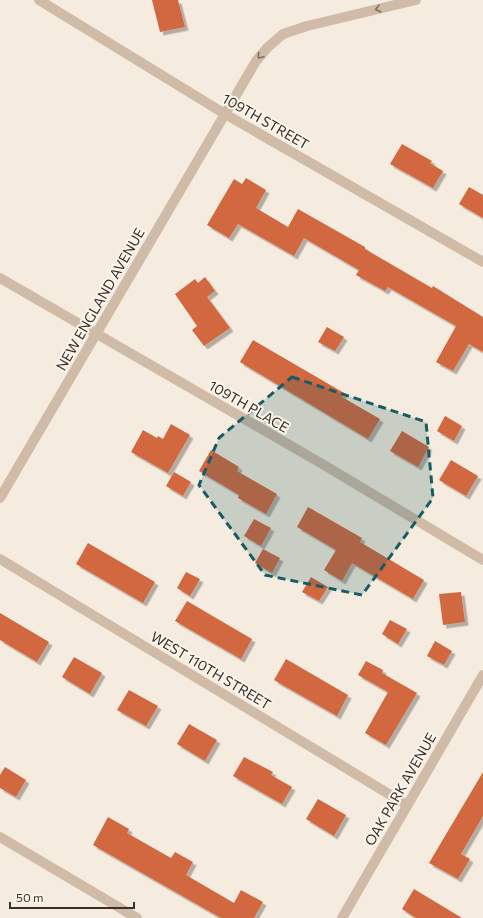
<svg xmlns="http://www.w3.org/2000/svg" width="483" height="918" viewBox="0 0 483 918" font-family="Commissioner,sans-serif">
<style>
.building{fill:#d2683f;filter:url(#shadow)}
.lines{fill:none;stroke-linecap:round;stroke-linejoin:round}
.minor{stroke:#cfbba8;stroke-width:10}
.oneway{stroke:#7e6e62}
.marked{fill:#195b62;fill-opacity:0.2;stroke:#195b62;stroke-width:3;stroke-dasharray:8 5;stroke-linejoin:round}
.labels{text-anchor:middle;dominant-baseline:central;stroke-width:4;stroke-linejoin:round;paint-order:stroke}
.street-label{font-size:14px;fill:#3b2f29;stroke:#fcf5ec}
</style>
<defs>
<filter id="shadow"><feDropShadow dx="3.5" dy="3.5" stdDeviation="0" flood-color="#0004"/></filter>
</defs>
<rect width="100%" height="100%" fill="#f5ebde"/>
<g class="building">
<path d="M 152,0 L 178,0 L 185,27 L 160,32 Z"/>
<path d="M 402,144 L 432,161 L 430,163 L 443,171 L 433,188 L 390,164 Z"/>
<path d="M 246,178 L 266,190 L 256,208 L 288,227 L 298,209 L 365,247 L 365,249 L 432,288 L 433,286 L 483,317 L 483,352 L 469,344 L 453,371 L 436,362 L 456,326 L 388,287 L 385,291 L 356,275 L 359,270 L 304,238 L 294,256 L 238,224 L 229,238 L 207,225 L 234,179 L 242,184 Z"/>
<path d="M 469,187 L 483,195 L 483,218 L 459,204 Z"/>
<path d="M 205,277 L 215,291 L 207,297 L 230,328 L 204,346 L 192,330 L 197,326 L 175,294 L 195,279 L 198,283 Z"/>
<path d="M 327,327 L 344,337 L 335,351 L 318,342 Z"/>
<path d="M 253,340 L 344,393 L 342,397 L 380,419 L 368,439 L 240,362 Z"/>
<path d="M 445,416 L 462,426 L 454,441 L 437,431 Z"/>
<path d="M 171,424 L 190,435 L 168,473 L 131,452 L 143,430 L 157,438 L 158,436 L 163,439 Z"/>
<path d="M 402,431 L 429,447 L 418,467 L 390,451 Z"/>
<path d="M 211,450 L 239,467 L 237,471 L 277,494 L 266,514 L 238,498 L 239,495 L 199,471 Z"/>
<path d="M 451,460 L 478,476 L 466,496 L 439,480 Z"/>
<path d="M 174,472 L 191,482 L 183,496 L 166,486 Z"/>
<path d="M 308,507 L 362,538 L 360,542 L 424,580 L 413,599 L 352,563 L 342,581 L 324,570 L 336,550 L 297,527 Z"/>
<path d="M 254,519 L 271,528 L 261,546 L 244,536 Z"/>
<path d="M 88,543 L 155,582 L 143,603 L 76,564 Z"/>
<path d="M 263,549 L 280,558 L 272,573 L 255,563 Z"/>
<path d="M 186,572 L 200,579 L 190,596 L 177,588 Z"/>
<path d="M 311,577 L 328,587 L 319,601 L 302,592 Z"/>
<path d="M 461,592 L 465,622 L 443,625 L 439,594 Z"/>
<path d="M 187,601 L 252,639 L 241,659 L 175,621 Z"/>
<path d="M 0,613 L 49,642 L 37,662 L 0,640 Z"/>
<path d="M 390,620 L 407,629 L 398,644 L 382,634 Z"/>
<path d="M 435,641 L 452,651 L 444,665 L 427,656 Z"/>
<path d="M 74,657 L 102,673 L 90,694 L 62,677 Z"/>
<path d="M 286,659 L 348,695 L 337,716 L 274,680 Z"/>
<path d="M 366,661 L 383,670 L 382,673 L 417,693 L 386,745 L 365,733 L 388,692 L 358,675 Z"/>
<path d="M 129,690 L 158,706 L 146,726 L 117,710 Z"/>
<path d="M 189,724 L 217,740 L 205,761 L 177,744 Z"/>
<path d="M 244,757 L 273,772 L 271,775 L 292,787 L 282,804 L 233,776 Z"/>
<path d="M 5,767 L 26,780 L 16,797 L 0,788 L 0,775 Z"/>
<path d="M 483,772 L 483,816 L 461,854 L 470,859 L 458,879 L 429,863 Z"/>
<path d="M 318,799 L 346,815 L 334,836 L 306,819 Z"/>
<path d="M 108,817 L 129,829 L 127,833 L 171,858 L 175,852 L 193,862 L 186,875 L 234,903 L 241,890 L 263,902 L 254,918 L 221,918 L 93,845 Z"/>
<path d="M 414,889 L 462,918 L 416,918 L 402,909 Z"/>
</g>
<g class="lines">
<g class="minor">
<path d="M 39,0 L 225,114 L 483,262"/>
<path d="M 0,278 L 324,465 L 483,560"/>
<path d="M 0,498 L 256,61 L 268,47 L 283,34 L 307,26 L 416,0"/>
<path d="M 0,559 L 407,805"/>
<path d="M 0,837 L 137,918"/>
<path d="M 342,918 L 483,675"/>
</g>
</g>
<defs><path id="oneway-chevron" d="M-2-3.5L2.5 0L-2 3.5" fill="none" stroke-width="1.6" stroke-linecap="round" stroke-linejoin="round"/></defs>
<g class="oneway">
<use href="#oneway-chevron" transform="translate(378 9) rotate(166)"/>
<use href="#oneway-chevron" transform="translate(260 56) rotate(130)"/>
</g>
<path class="marked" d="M 292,377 L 426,422 L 433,498 L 362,595 L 265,575 L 199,485 L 219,438 Z"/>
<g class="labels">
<g class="street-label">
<text transform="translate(266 121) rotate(30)">109TH STREET</text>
<text transform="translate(100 299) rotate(-60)">NEW ENGLAND AVENUE</text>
<text transform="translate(249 406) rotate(30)">109TH PLACE</text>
<text transform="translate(211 670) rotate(31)">WEST 110TH STREET</text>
<text transform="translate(400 789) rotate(-60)">OAK PARK AVENUE</text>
</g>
</g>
<path d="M10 902v6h124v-6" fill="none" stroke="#3b2f29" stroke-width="2"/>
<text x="16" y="902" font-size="12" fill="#3b2f29" stroke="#fcf5ec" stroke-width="3" paint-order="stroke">50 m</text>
</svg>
